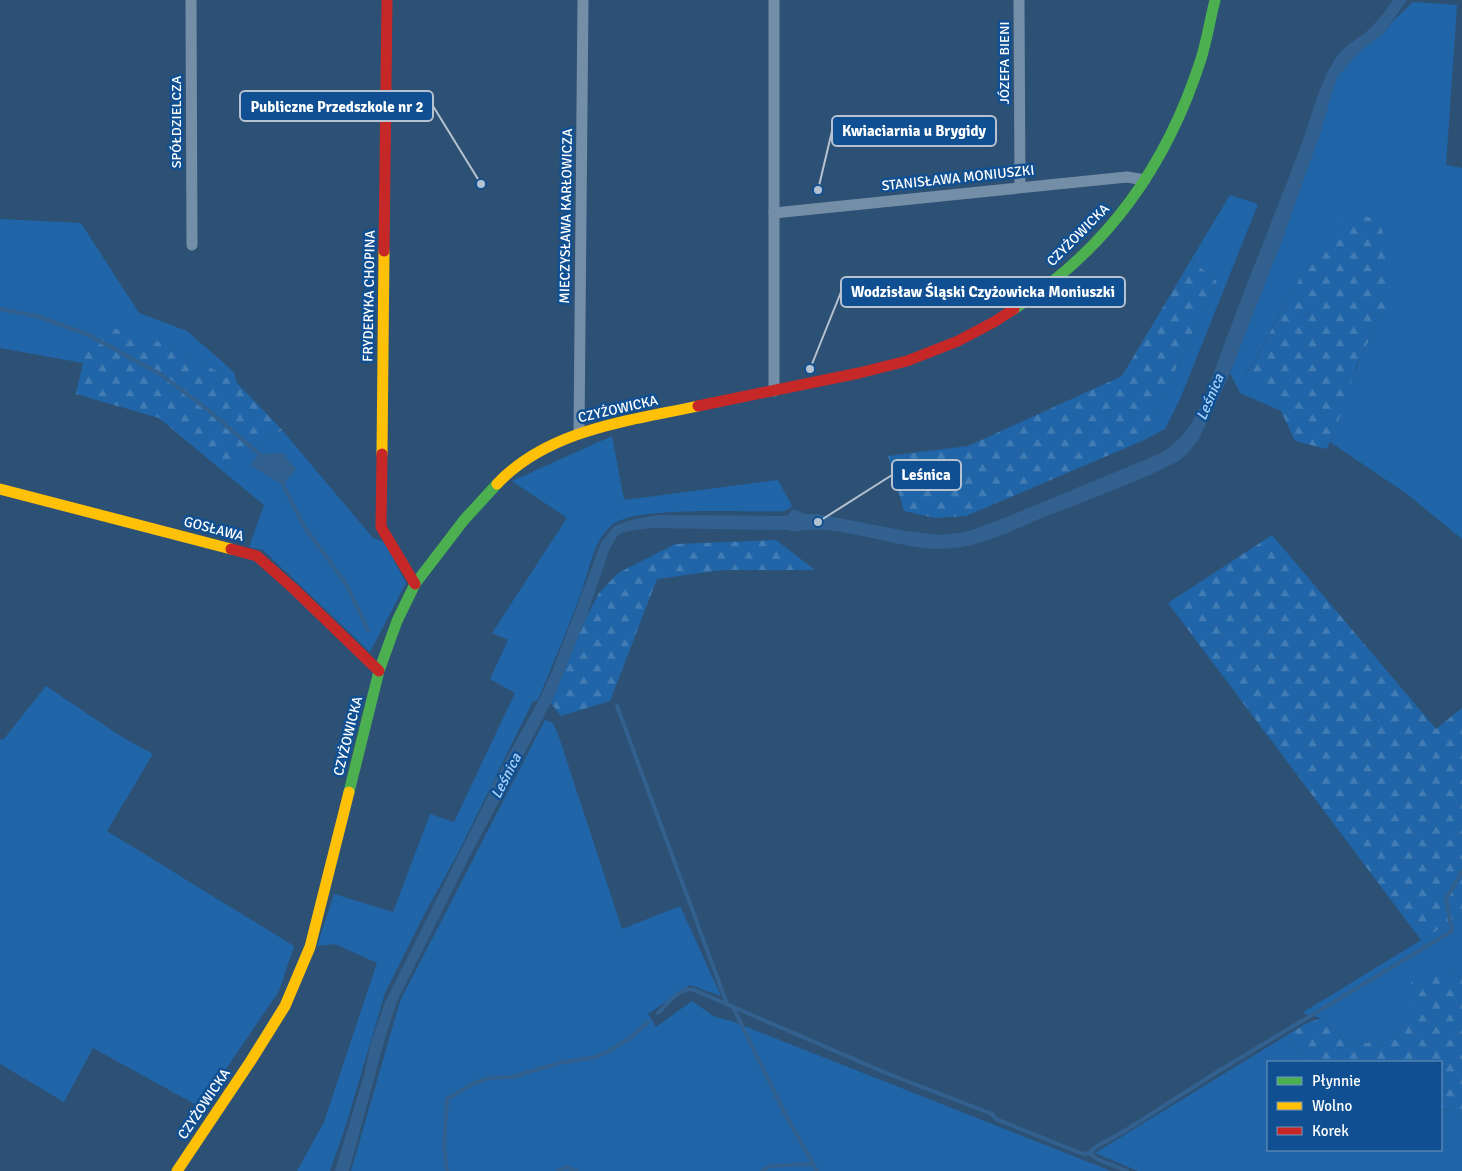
<svg xmlns="http://www.w3.org/2000/svg" width="1462" height="1171" viewBox="0 0 1462 1171" font-family="Signika,sans-serif">
<style>
.green{fill:#2065a7}
.forest{fill:url(#forest-firs)}
.water{fill:#32608f}
.lines{fill:none;stroke-linecap:round;stroke-linejoin:round}
.stream{stroke:#32608f;stroke-width:4}
.street{stroke:#758ea7;stroke-width:11}
.fast{stroke:#4caf50;stroke-width:11}
.slow{stroke:#ffc107;stroke-width:11}
.jam{stroke:#c62828;stroke-width:11}
.labels{text-anchor:middle;dominant-baseline:central;stroke-width:5;stroke-linejoin:round;paint-order:stroke}
.street-label{font-size:14px;fill:#fff;stroke:#105092}
.water-label{font-size:15px;font-style:italic;fill:#a7d2fa;stroke:#105092}
.leader{fill:none;stroke:#b6c2cf;stroke-width:2}
.callout-dot{fill:#b6c2cf;stroke:#105092;stroke-width:2}
.callout{fill:#105092;stroke:#b6c2cf;stroke-width:2}
.callout-label{font-size:15px;text-anchor:middle;font-weight:bold;fill:#fff}
</style>
<defs>
<pattern id="forest-firs" width="22" height="20" patternUnits="userSpaceOnUse" patternTransform="scale(1.25)"><rect width="22" height="20" fill="#2065a7"/><path d="M5 1l3.5 6h-7zM16 11l3.5 6h-7z" fill="#417cb4"/></pattern>
</defs>
<rect width="100%" height="100%" fill="#2d5175"/>
<g class="green">
<path d="M 1413,2 L 1457,5 L 1446,165 L 1462,168 L 1462,539 L 1407,494 L 1330,442 L 1360,358 L 1385,309 L 1306,267 L 1246,375 L 1281,411 L 1240,393 L 1230,373 L 1310,160 L 1337,77 L 1361,50 L 1383,34 L 1393,21 Z"/>
<path d="M 1230,195 L 1258,204 L 1180,399 L 1165,429 L 1142,441 L 1217,281 L 1191,260 Z"/>
<path d="M 0,219 L 81,223 L 139,313 L 187,331 L 234,372 L 237,383 L 170,345 L 84,344 L 83,363 L 0,348 Z"/>
<path d="M 282,430 L 373,538 L 384,542 L 406,583 L 370,652 L 263,550 L 249,547 L 264,505 L 225,473 L 257,446 Z"/>
<path d="M 612,436 L 624,500 L 778,480 L 792,506 L 785,511 C 751,513 634,505 612,525 C 593,541 590,568 582,590 C 569,627 553,663 538,700 L 533,701 L 457,855 L 425,913 L 385,993 L 346,1125 L 330,1171 L 297,1171 L 324,1122 L 377,963 L 335,944 L 317,946 L 334,894 L 393,912 L 430,814 L 454,822 L 515,693 L 490,679 L 508,640 L 492,633 L 567,518 L 512,481 Z"/>
<path d="M 46,686 L 122,737 L 153,754 L 107,831 L 294,946 L 279,991 L 200,1107 L 93,1048 L 64,1102 L 0,1064 L 0,739 L 3,740 Z"/>
<path d="M 545,720 L 553,723 L 559,737 L 622,929 L 680,906 L 721,996 L 690,985 L 648,1014 L 656,1027 L 692,1001 L 713,1016 L 734,1022 L 1111,1171 L 351,1171 L 400,1001 Z"/>
<path d="M 1462,915 L 1462,977 L 1448,974 L 1412,1012 L 1394,1039 L 1351,1045 L 1321,1018 L 1302,1013 Z"/>
<path d="M 1284,1037 L 1316,1062 L 1268,1062 L 1268,1150 L 1441,1150 L 1441,1110 L 1454,1110 L 1462,1115 L 1462,1171 L 1138,1171 L 1095,1153 Z"/>
</g>
<g class="forest">
<path d="M 1352,210 L 1380,222 L 1389,257 L 1385,309 L 1357,364 L 1344,406 L 1327,449 L 1295,441 L 1281,411 L 1246,376 L 1306,267 Z"/>
<path d="M 1191,260 L 1217,281 L 1142,441 L 966,516 L 935,518 L 904,511 L 888,456 L 968,446 L 1122,376 Z"/>
<path d="M 103,325 L 170,345 L 237,383 L 282,430 L 257,446 L 225,473 L 159,418 L 76,394 L 83,363 L 84,344 Z"/>
<path d="M 1272,535 L 1436,729 L 1462,708 L 1462,915 L 1421,940 L 1168,603 Z"/>
<path d="M 776,540 L 815,570 L 722,570 L 657,579 L 610,701 L 561,716 L 551,703 L 586,618 L 599,593 L 618,573 L 675,544 Z"/>
<path d="M 1448,974 L 1462,977 L 1462,1115 L 1454,1110 L 1441,1109 L 1441,1062 L 1316,1062 L 1284,1037 L 1305,1024 L 1321,1018 L 1351,1045 L 1394,1039 L 1412,1012 L 1411,981 Z"/>
</g>
<g class="water">
<path d="M 1393,0 L 1407,0 L 1383,34 L 1361,50 L 1337,77 L 1321,131 L 1283,238 L 1230,373 L 1199,439 L 1188,453 L 1177,462 C 1135,483 1090,499 1047,516 C 1009,531 982,548 940,549 C 895,549 836,522 794,532 L 788,530 L 650,528 L 628,531 L 618,535 L 610,548 L 586,618 L 551,703 L 469,858 L 398,999 L 386,1035 L 349,1171 L 335,1171 L 364,1075 L 371,1042 L 385,1002 L 489,794 L 490,788 L 540,698 L 553,669 L 601,543 L 614,526 L 634,519 L 657,515 L 787,516 L 793,509 L 805,514 L 817,514 L 906,531 L 939,535 L 966,532 L 997,521 L 1159,454 C 1194,435 1206,396 1218,361 C 1244,290 1272,221 1299,151 C 1311,121 1317,88 1335,59 C 1344,45 1354,42 1366,32 C 1376,23 1385,12 1393,0 Z"/>
<path d="M 283,453 L 296,469 L 283,485 L 250,465 L 259,454 Z"/>
</g>
<g class="lines">
<g class="stream">
<path d="M 0,309 L 36,316 L 87,334 L 162,375 L 209,411 L 259,454"/>
<path d="M 283,485 L 304,526 L 346,584 L 368,630"/>
<path d="M 617,706 L 727,1004"/>
<path d="M 733,1007 L 783,1110 L 817,1171"/>
<path d="M 658,1013 C 668,1004 679,986 694,990 L 886,1073 L 992,1114 L 996,1119 L 1083,1154 L 1089,1153 L 1097,1159 L 1127,1171"/>
<path d="M 1089,1153 L 1097,1146 L 1123,1132 L 1217,1072 L 1452,931 L 1446,899 L 1462,871"/>
<path d="M 447,1171 L 444,1146 L 447,1099 L 474,1083 L 489,1078 L 512,1077 L 559,1063 L 596,1057 L 609,1051 L 630,1038 L 648,1022"/>
<path d="M 558,1171 L 566,1167 L 576,1171"/>
<path d="M 762,1171 L 770,1166 L 813,1164"/>
</g>
<g class="street">
<path d="M 191,0 L 192,245"/>
<path d="M 774,0 L 774,391"/>
<path d="M 1019,0 L 1020,187"/>
<path d="M 774,213 L 1127,177 L 1145,180"/>
<path d="M 579,433 L 583,0"/>
</g>
<g class="fast">
<path d="M 1014,309 C 1108,249 1167,165 1201,59 C 1207,40 1210,20 1215,0"/>
<path d="M 349,792 L 379,671 L 397,621 L 415,584 L 464,520 L 497,484"/>
</g>
<g class="slow">
<path d="M 382,454 L 384,251"/>
<path d="M 497,484 C 549,429 629,421 698,406"/>
<path d="M 0,489 L 231,549"/>
<path d="M 177,1171 L 250,1062 L 285,1006 L 310,947 L 349,792"/>
</g>
<g class="jam">
<path d="M 384,251 L 387,0"/>
<path d="M 698,406 L 859,373 L 907,361 L 958,341 L 994,322 L 1014,309"/>
<path d="M 382,454 L 381,527 L 415,584"/>
<path d="M 231,549 L 257,556 L 294,589 L 379,671"/>
</g>
</g>
<g class="labels">
<g class="street-label">
<text transform="translate(1004 63) rotate(-90)">JÓZEFA BIENI</text>
<text transform="translate(176 122) rotate(-90)">SPÓŁDZIELCZA</text>
<text transform="translate(958 178) rotate(-6)">STANISŁAWA MONIUSZKI</text>
<text transform="translate(566 216) rotate(-89)">MIECZYSŁAWA KARŁOWICZA</text>
<text transform="translate(1078 235) rotate(-45)">CZYŻOWICKA</text>
<text transform="translate(369 296) rotate(-89)">FRYDERYKA CHOPINA</text>
<text transform="translate(618 409) rotate(-13)">CZYŻOWICKA</text>
<text transform="translate(214 529) rotate(15)">GOSŁAWA</text>
<text transform="translate(348 736) rotate(-76)">CZYŻOWICKA</text>
<text transform="translate(204 1104) rotate(-56)">CZYŻOWICKA</text>
</g>
<g class="water-label">
<text transform="translate(1210 397) rotate(-67)">Leśnica</text>
<text transform="translate(506 776) rotate(-63)">Leśnica</text>
</g>
</g>
<path class="leader" d="M481 184L433 106M818 190L832 131M810 369L841 292M818 522L892 475"/>
<g class="callout-dot">
<circle cx="481" cy="184" r="5"/>
<circle cx="818" cy="190" r="5"/>
<circle cx="810" cy="369" r="5"/>
<circle cx="818" cy="522" r="5"/>
</g>
<g class="callout">
<rect x="240" y="91" width="193" height="30" rx="5"/>
<rect x="832" y="116" width="164" height="30" rx="5"/>
<rect x="841" y="277" width="284" height="30" rx="5"/>
<rect x="892" y="460" width="69" height="30" rx="5"/>
</g>
<g class="callout-label">
<text x="337" y="112">Publiczne Przedszkole nr 2</text>
<text x="914" y="136">Kwiaciarnia u Brygidy</text>
<text x="983" y="297">Wodzisław Śląski Czyżowicka Moniuszki</text>
<text x="926" y="480">Leśnica</text>
</g>
<rect x="1267" y="1061" width="175" height="90" fill="#105092" stroke="#7096be"/>
<rect x="1277" y="1077" width="25" height="8" fill="#4caf50" stroke="#7096be"/>
<text x="1312" y="1086" font-size="15" fill="#ffffff">Płynnie</text>
<rect x="1277" y="1102" width="25" height="8" fill="#ffc107" stroke="#7096be"/>
<text x="1312" y="1111" font-size="15" fill="#ffffff">Wolno</text>
<rect x="1277" y="1127" width="25" height="8" fill="#c62828" stroke="#7096be"/>
<text x="1312" y="1136" font-size="15" fill="#ffffff">Korek</text>
</svg>
